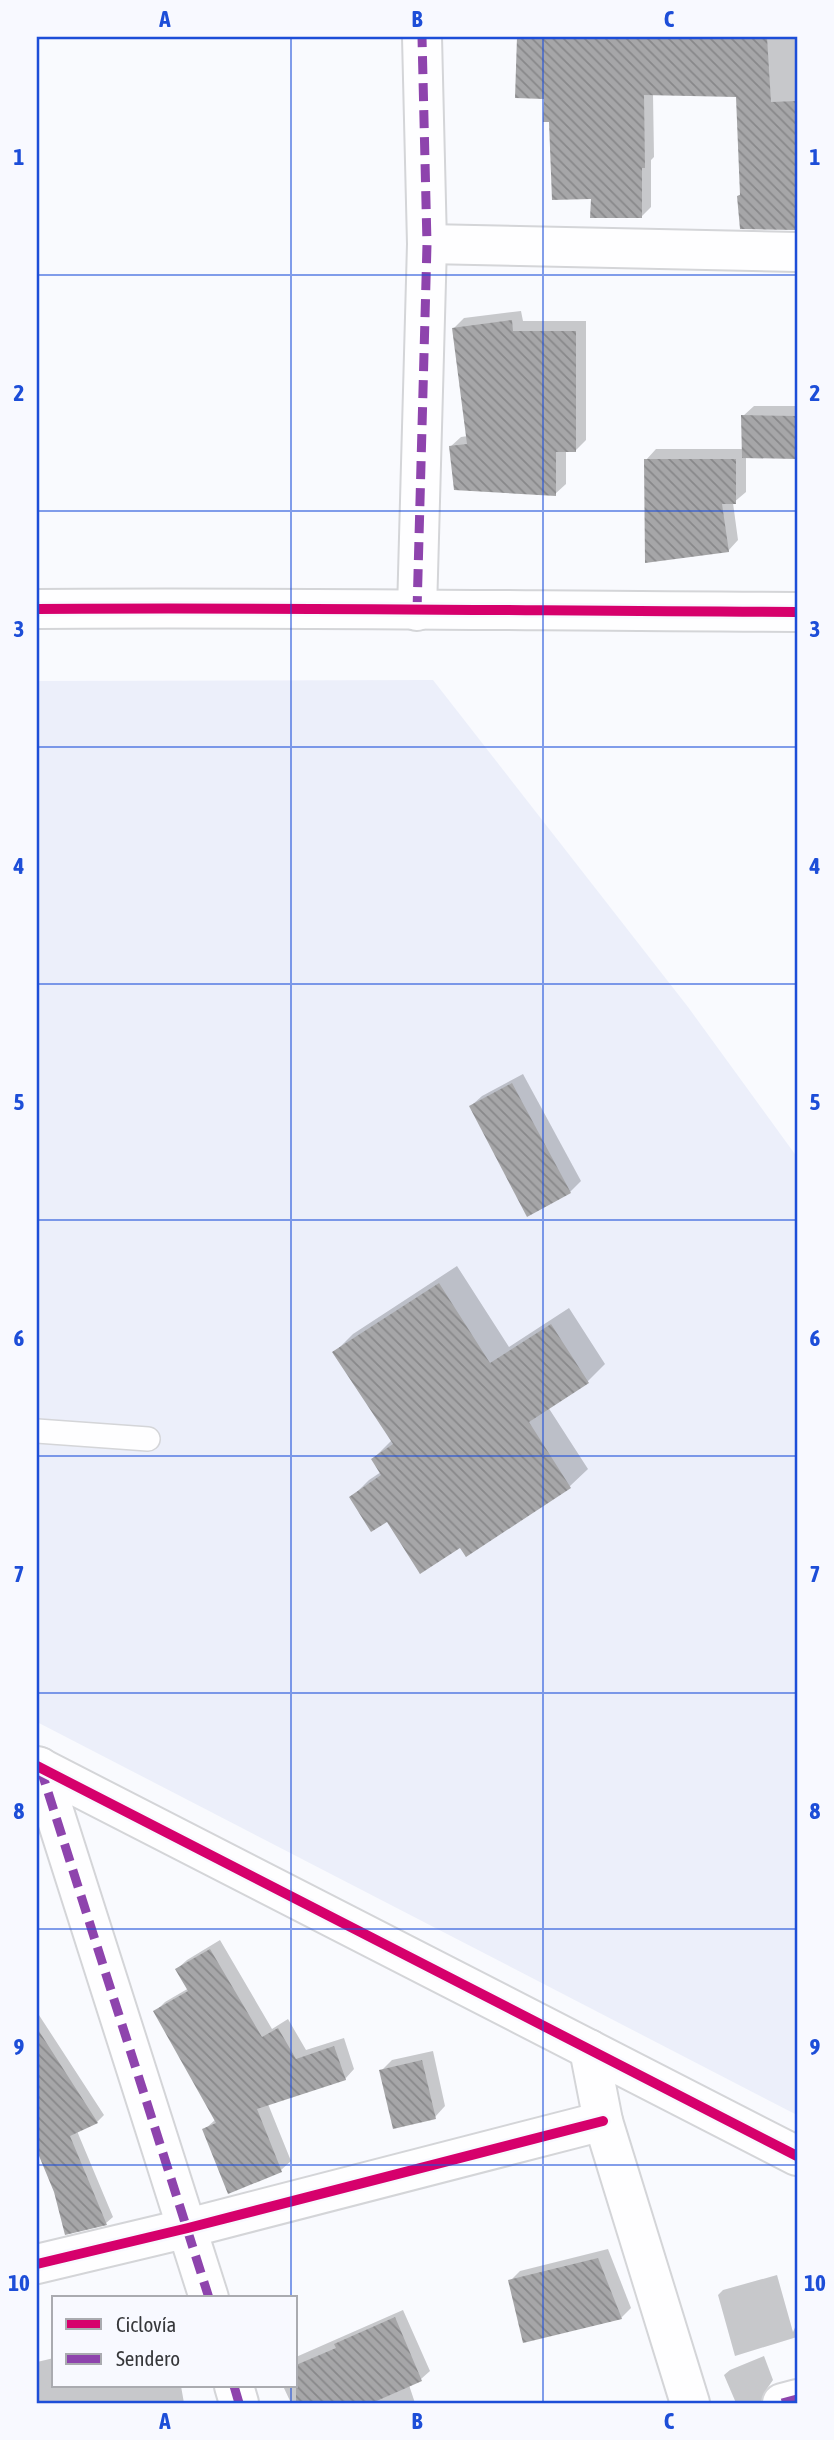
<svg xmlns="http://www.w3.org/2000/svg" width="834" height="2440" viewBox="0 0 834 2440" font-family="'Asap Condensed',sans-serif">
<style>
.built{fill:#eceffa}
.shadow{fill:#0003}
.building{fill:url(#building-back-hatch)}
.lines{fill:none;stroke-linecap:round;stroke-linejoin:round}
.lane-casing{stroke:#d4d5d8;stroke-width:26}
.street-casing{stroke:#d4d5d8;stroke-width:42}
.lane{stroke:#fefeff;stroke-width:23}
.street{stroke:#fefeff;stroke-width:38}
.quiet{stroke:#8e44ad;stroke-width:9;stroke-dasharray:18 9;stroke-linecap:butt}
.cycleway-casing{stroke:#f8f9ff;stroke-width:15}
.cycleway{stroke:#d6006c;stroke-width:10}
.grid{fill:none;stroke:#1d4ed8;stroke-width:2;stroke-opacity:0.55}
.neatline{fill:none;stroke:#1d4ed8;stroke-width:2.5}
.grid-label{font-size:23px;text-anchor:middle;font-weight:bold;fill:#1d4ed8}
</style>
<defs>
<pattern id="building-back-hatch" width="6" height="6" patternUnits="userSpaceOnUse" patternTransform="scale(1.75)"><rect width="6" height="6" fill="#a6a6a8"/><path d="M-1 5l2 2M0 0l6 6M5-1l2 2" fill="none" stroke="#88888a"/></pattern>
</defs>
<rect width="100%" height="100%" fill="#f9fafe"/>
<path class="built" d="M 433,680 L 688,1007 L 797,1157 L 797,2115 L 37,1722 L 37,681 Z"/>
<g class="shadow">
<path d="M 519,37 L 797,37 L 797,228 L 741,227 L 738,196 L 742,193 L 738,95 L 653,94 L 654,157 L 651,160 L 651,207 L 641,217 L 592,197 L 550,120 L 546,97 L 517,96 Z"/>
<path d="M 521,311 L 523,321 L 586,321 L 586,440 L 576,450 L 566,450 L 566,484 L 555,494 L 450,447 L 461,437 L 468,436 L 454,328 L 464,318 Z"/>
<path d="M 754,406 L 797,406 L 797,457 L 746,456 L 746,492 L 733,503 L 738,540 L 728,551 L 646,460 L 656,449 L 743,449 L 743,416 Z"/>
<path d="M 523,1074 L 581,1181 L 570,1192 L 471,1106 L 482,1096 Z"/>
<path d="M 457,1266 L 509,1347 L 569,1308 L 605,1364 L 587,1382 L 548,1407 L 588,1469 L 570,1486 L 466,1554 L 460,1546 L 387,1520 L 351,1498 L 369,1480 L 381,1472 L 373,1459 L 392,1440 L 335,1352 L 353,1334 Z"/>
<path d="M 220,1940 L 272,2029 L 288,2019 L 306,2050 L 344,2038 L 354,2069 L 345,2079 L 268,2104 L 291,2161 L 281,2170 L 204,2130 L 216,2119 L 155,2012 L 165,2002 L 189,1988 L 177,1969 L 187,1960 Z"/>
<path d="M 37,2012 L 104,2115 L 97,2122 L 77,2131 L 113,2217 L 106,2223 L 56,2191 L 37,2147 Z"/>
<path d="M 433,2051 L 445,2106 L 435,2117 L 381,2071 L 392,2060 Z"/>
<path d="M 608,2249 L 631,2308 L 621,2318 L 510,2281 L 520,2271 Z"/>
<path d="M 777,2275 L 793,2332 L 797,2323 L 797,2337 L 735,2356 L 718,2295 L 723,2290 Z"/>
<path d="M 403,2310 L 430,2371 L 421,2379 L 409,2385 L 415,2403 L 291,2403 L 283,2386 L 296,2386 L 296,2357 Z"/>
<path d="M 764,2356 L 773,2380 L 766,2390 L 766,2403 L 736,2403 L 724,2375 L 730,2370 Z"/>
<path d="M 54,2358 L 54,2386 L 181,2386 L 184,2403 L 38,2403 L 37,2362 Z"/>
</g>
<g class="building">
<path d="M 517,37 L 767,37 L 771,102 L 797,101 L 797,230 L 740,229 L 737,196 L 740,195 L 736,97 L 644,95 L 645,168 L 642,168 L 642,218 L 590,218 L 591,199 L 552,200 L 549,122 L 543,122 L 544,99 L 515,98 Z"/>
<path d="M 512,320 L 513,331 L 576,331 L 576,452 L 556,452 L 556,496 L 454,490 L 449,446 L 467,444 L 452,328 Z"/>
<path d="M 741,415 L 797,416 L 797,459 L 742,458 Z"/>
<path d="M 644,459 L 736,459 L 736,504 L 722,504 L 729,552 L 645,563 Z"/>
<path d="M 512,1083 L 571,1193 L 527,1217 L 469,1106 Z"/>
<path d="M 439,1283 L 490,1363 L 551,1324 L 589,1383 L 529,1422 L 571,1488 L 466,1557 L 460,1548 L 420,1574 L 387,1522 L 371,1532 L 349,1497 L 381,1475 L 371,1459 L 393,1444 L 332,1352 Z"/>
<path d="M 210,1949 L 262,2037 L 278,2028 L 296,2059 L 334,2046 L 346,2080 L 257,2109 L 282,2172 L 228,2194 L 202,2129 L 216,2123 L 153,2011 L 188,1991 L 175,1969 Z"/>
<path d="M 37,2028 L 98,2123 L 70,2136 L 107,2225 L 65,2235 L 54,2192 L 37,2151 Z"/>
<path d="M 422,2060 L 436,2119 L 393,2129 L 379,2070 Z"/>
<path d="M 598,2258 L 622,2319 L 523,2343 L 508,2280 Z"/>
<path d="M 395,2317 L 422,2381 L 372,2403 L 296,2403 L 296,2365 L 336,2348 L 334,2344 Z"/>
</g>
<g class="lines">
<g class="lane-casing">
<path id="lane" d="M 37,1431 L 148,1439"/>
</g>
<g class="street-casing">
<g id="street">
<path d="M 427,244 L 797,252"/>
<path d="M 37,609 C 290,607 544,611 797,612"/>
<path d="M 417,611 L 427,244 L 422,37"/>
<path d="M 37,1766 L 797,2156"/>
<path d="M 40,1767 L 209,2298"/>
<path d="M 589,2049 L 603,2121 L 690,2403"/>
<path d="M 37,2264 L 188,2228 L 603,2121"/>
<path d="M 234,2386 L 239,2403"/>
<path d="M 782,2403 L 797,2399"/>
</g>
</g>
<use href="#lane" class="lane"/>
<use href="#street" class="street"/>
<g class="quiet">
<path d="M 414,611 L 417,611 L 427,244 L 422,37"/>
<path d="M 40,1767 L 209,2298"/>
<path d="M 234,2386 L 239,2403"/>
<path d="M 782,2403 L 797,2399"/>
</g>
<g class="cycleway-casing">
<g id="cycleway">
<path d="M 37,609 C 290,607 544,611 797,612"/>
<path d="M 37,1766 L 797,2156"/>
<path d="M 37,2264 L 188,2228 L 603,2121"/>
</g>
</g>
<use href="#cycleway" class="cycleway"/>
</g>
<path class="grid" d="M 291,37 L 291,2298M 543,37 L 543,2403M 37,275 L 797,275M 37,511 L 797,511M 37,747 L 797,747M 37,984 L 797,984M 37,1220 L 797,1220M 37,1456 L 797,1456M 37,1693 L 797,1693M 37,1929 L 797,1929M 37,2165 L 797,2165M 291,2386 L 291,2403"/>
<rect width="834" height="2440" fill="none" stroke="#f8f9ff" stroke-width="77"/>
<rect x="52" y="2296" width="245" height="91" fill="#f8f9ff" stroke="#aaabb0" stroke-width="2"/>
<rect x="66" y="2319" width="35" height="10" fill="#d6006c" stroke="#aaabb0" stroke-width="2"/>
<text x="116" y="2332" font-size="21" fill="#36373a">Ciclovía</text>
<rect x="66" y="2354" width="35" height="10" fill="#8e44ad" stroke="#aaabb0" stroke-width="2"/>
<text x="116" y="2366" font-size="21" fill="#36373a">Sendero</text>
<rect x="38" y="38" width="758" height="2364" class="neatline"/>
<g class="grid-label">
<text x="165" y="27">A</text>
<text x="417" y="27">B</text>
<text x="669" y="27">C</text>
<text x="19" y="165">1</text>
<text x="815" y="165">1</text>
<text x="19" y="401">2</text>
<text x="815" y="401">2</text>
<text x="19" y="637">3</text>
<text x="815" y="637">3</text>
<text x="19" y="874">4</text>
<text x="815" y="874">4</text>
<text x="19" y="1110">5</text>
<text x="815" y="1110">5</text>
<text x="19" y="1346">6</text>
<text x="815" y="1346">6</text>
<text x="19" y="1582">7</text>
<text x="815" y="1582">7</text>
<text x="19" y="1819">8</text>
<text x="815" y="1819">8</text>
<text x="19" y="2055">9</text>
<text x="815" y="2055">9</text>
<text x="19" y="2291">10</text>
<text x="815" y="2291">10</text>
<text x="165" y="2429">A</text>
<text x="417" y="2429">B</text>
<text x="669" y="2429">C</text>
</g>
</svg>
